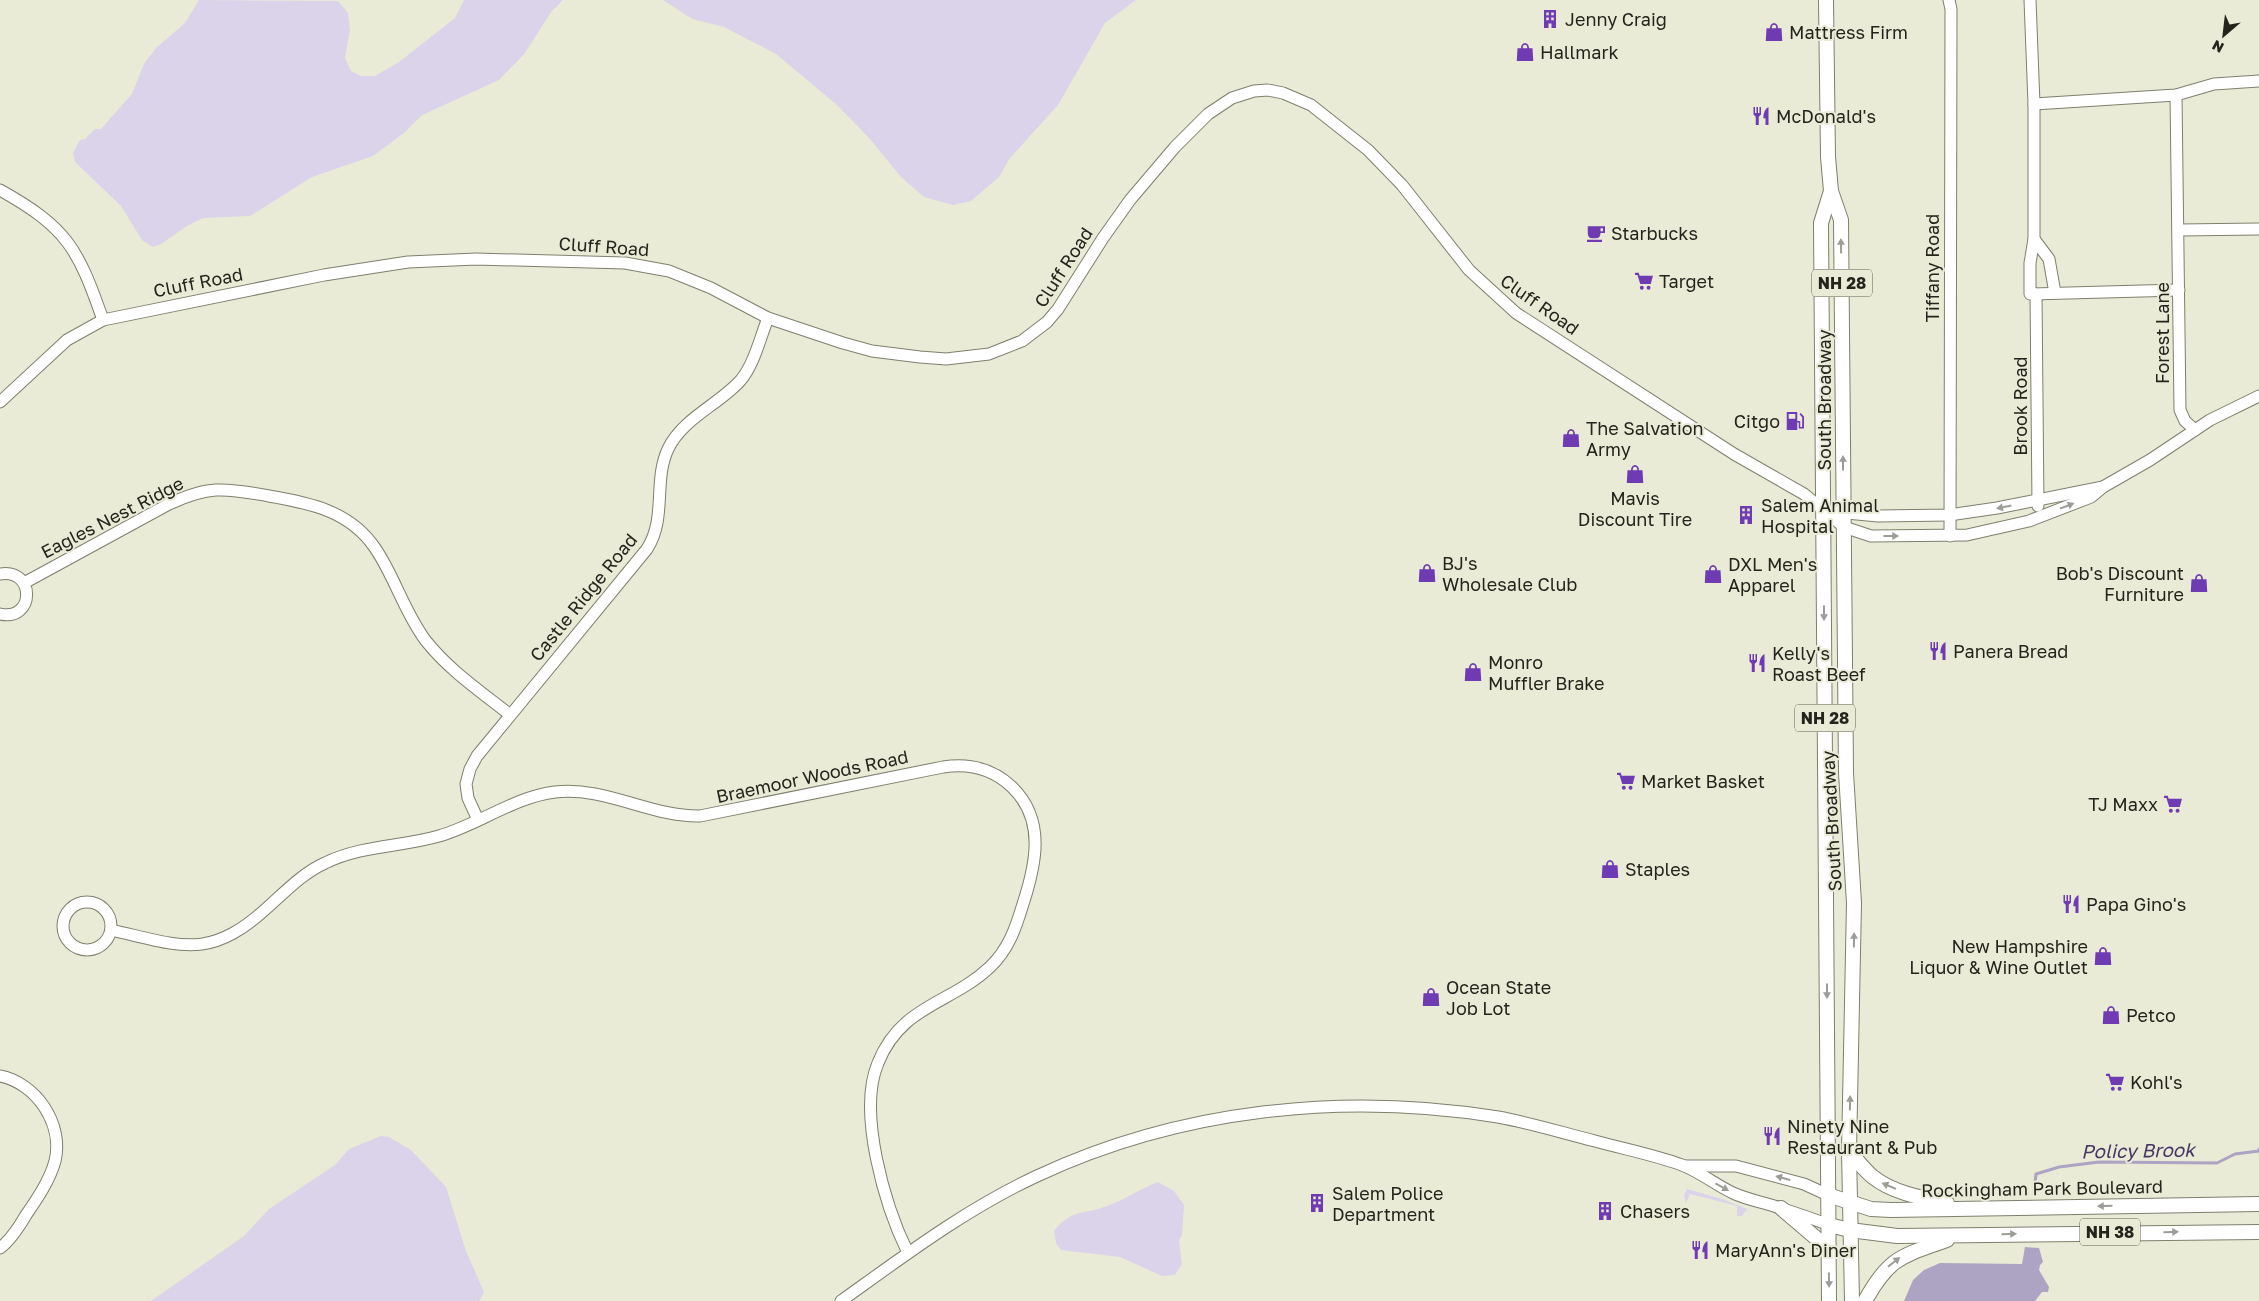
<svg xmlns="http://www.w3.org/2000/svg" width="2259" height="1301" viewBox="0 0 2259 1301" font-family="'Golos Text',sans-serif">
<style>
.green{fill:#dad3ea}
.water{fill:#ada3c3}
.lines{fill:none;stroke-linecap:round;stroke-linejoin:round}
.stream{stroke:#ada3c3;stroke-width:3}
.minor-casing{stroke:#7f7f6e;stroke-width:13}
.major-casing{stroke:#7f7f6e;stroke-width:16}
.minor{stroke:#fff;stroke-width:11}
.major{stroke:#fff;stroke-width:14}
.oneway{fill:#9c9c99}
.labels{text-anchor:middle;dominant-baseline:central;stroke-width:4;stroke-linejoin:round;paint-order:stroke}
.shield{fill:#eaebd7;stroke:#5f6055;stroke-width:1}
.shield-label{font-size:16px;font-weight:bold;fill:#24241d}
.poi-label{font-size:18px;fill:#24241d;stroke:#eaebd7;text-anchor:start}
.street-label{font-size:18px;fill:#24241d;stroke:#eaebd7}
.water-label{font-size:19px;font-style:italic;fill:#483764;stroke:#eaebd7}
</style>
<rect width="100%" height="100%" fill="#eaebd7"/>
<g class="green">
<path d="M 199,0 L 338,1 L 348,13 L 350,30 L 345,58 L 351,71 L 361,76 L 375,76 L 399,62 L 455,18 L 464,0 L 563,0 L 551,12 L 525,53 L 499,80 L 422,115 L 404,133 L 373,156 L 312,177 L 250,216 L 203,218 L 187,226 L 161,244 L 153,247 L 142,240 L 121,206 L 75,162 L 73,153 L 80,140 L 85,139 L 95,129 L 101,129 L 132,94 L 144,64 L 156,48 L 185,23 Z"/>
<path d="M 663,0 L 1136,0 L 1105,23 L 1058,105 L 1010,158 L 999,177 L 971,201 L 953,205 L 924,197 L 901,177 L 869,138 L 837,105 L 776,54 L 724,27 L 692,19 Z"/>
<path d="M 381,1136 L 389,1137 L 411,1150 L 446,1187 L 466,1251 L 484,1292 L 479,1301 L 151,1301 L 244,1236 L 269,1209 L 335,1165 L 349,1149 Z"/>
<path d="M 1158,1182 L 1174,1191 L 1184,1205 L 1182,1235 L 1179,1241 L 1182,1264 L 1175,1275 L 1162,1276 L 1120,1257 L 1061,1250 L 1056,1243 L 1054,1231 C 1074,1206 1086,1216 1112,1204 C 1128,1198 1141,1188 1158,1182 Z"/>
<path d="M 1687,1189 L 1722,1199 L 1747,1209 L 1742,1216 L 1737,1216 L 1737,1206 L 1690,1194 L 1686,1203 L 1684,1195 Z"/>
</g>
<path class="water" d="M 2025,1247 L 2039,1248 L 2043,1262 L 2040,1265 L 2039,1270 L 2049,1287 L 2048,1292 L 2042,1292 L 2035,1301 L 1904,1301 L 1913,1280 L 1924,1270 L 1940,1263 L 2022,1264 Z"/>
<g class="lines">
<path class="stream" d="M 2034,1192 L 2036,1174 L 2059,1167 L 2099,1162 L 2217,1163 L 2235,1154 L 2259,1151 L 2259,1149"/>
<g class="minor-casing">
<g id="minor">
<path d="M 1949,0 L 1951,9 L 1950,536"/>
<path d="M 2030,0 L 2034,104 L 2034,239 L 2030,263 L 2030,294 L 2179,290"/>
<path d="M 2176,95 L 2180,410 L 2185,421 L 2195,430"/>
<path d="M 2034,104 L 2176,95 L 2214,84 L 2259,81"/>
<path d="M 0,190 C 68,228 78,249 103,320"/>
<path d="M 2179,230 L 2259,229"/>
<path d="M 2034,239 L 2049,259 L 2055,293"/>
<path d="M 2036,294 L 2038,506"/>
<path d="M 0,402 L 67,340 L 103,320 L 324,275 L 408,262 L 476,259 L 625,263 L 669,271 L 711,288 L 768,318 L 843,343 L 872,351 L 920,357 L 946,359 L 989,354 L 1022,341 L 1047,322 L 1058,309 L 1103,238 L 1130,200 L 1175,147 L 1208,114 L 1232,98 L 1254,91 L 1268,90 L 1283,93 L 1311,105 L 1368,150 L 1402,185 L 1469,270 L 1516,313 L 1734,454 L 1804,494 L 1844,527 L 1871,536 L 1967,535 L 2029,521 L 2091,497 L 2103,487 L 2150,460 L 2210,420 L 2259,396"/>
<path d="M 1836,512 L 1878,516 L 1949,515 L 1997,508 L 2103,487"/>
<path d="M 0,574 C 36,568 35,622 0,614"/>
<path d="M 24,583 L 169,504 C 184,497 199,491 216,490 C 234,489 252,493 269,496 C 310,503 350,511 375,548 C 395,577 404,612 426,641 C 449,670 480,691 509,714"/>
<path d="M 478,820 L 468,798 L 466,784 L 470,769 L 477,756 L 647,549 C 667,518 653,481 668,449 C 682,419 718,405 740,381 C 754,365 760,338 768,318"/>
<circle cx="87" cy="926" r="24"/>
<path d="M 111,930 C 182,946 209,961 268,907 C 286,891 303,873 325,863 C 362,845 401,847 439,836 C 478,825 514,797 555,792 C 605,786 651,817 700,816 L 943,767 C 969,763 993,769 1012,787 C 1046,820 1036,864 1023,904 C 1016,927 1009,949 990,967 C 951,1004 901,1005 878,1063 C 857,1112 885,1206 908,1253"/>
<path d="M 0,1076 C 36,1083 64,1124 55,1161 C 50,1180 37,1199 26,1215 C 19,1227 11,1240 0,1248"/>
<path d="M 1685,1166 L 1736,1166 L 1804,1184 L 1828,1195"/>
<path d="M 841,1301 C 904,1256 966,1209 1037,1176 C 1180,1109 1343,1092 1498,1117 C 1531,1123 1563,1133 1595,1141 C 1624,1149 1655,1155 1682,1165 C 1700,1172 1716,1185 1733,1193 C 1746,1199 1761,1202 1774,1206 C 1792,1212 1811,1218 1829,1225"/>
</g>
</g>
<g class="major-casing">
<g id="major">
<path d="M 1826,0 L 1828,157 L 1831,191 L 1841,220 L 1846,773 L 1854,903 L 1849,1151 L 1852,1301"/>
<path d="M 1849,1151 C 1857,1160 1864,1170 1873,1177 C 1893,1193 1922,1198 1947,1203"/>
<path d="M 1828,1195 L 1871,1209 L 1891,1210 L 2259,1204"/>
<path d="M 1781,1208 L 1829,1249"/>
<path d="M 1829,1225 L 1850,1230 L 1897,1236 L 2259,1232"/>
<path d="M 1829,1301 L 1821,223 L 1831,191"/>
<path d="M 1865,1301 C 1889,1257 1902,1256 1947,1240"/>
</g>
</g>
<use href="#minor" class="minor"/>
<use href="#major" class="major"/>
</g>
<defs><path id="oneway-solid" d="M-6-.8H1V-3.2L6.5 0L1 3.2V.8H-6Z" transform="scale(1.25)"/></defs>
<g class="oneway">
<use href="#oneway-solid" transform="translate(1841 246) rotate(-91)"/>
<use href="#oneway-solid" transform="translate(1843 463) rotate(-90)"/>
<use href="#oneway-solid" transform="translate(2067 506) rotate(-21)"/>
<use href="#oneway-solid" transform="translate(2004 507) rotate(168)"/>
<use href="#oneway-solid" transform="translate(1891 536)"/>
<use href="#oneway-solid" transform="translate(1824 613) rotate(90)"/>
<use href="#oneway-solid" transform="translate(1854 940) rotate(-89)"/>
<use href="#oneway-solid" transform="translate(1827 991) rotate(90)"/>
<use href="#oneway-solid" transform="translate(1850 1103) rotate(-89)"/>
<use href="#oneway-solid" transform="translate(1783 1178) rotate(-165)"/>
<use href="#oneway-solid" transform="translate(1889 1186) rotate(-157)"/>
<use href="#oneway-solid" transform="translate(1722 1187) rotate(29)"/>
<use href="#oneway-solid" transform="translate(2105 1206) rotate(179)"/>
<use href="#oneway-solid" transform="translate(2171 1232) rotate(-1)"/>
<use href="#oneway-solid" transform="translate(2009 1234) rotate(-2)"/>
<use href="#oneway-solid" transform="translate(1894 1262) rotate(-38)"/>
<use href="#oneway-solid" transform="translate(1829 1280) rotate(89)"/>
</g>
<defs>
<g id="building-bare" transform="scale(1.5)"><path d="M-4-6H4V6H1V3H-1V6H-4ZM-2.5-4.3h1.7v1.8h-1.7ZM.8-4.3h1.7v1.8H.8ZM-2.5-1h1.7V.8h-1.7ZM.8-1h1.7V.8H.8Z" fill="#6f3bb2" stroke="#eaebd7" stroke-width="2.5" paint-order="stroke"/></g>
<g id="shop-bare" transform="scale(1.5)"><path d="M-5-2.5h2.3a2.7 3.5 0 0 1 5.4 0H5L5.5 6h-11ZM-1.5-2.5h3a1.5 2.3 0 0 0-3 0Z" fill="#6f3bb2" stroke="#eaebd7" stroke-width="2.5" paint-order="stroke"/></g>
<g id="restaurant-bare" transform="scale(1.5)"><path d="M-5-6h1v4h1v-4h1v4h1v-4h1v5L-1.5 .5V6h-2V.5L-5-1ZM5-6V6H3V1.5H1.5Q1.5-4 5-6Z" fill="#6f3bb2" stroke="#eaebd7" stroke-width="2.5" paint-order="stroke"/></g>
<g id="cafe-bare" transform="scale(1.5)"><path d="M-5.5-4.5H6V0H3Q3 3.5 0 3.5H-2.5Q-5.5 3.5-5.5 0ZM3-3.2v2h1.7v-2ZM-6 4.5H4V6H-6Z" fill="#6f3bb2" stroke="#eaebd7" stroke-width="2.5" paint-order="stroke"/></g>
<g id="supermarket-bare" transform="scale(1.5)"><path d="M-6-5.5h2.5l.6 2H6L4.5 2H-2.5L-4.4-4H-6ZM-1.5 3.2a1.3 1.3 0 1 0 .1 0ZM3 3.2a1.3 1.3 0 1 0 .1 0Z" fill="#6f3bb2" stroke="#eaebd7" stroke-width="2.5" paint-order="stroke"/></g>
<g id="fuel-bare" transform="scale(1.5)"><path d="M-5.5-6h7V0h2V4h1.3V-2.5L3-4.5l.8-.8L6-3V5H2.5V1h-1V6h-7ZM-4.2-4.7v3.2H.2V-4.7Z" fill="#6f3bb2" stroke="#eaebd7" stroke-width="2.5" paint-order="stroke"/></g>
</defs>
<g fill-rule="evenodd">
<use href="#building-bare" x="1550" y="19"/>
<use href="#shop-bare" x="1774" y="32"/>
<use href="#shop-bare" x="1525" y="52"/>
<use href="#restaurant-bare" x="1761" y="116"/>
<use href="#cafe-bare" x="1596" y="233"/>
<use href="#supermarket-bare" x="1644" y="281"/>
<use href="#fuel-bare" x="1795" y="421"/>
<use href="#shop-bare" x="1571" y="438"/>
<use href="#shop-bare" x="1635" y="474"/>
<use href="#building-bare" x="1746" y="515"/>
<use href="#shop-bare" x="1427" y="573"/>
<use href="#shop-bare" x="1713" y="574"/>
<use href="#shop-bare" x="2199" y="583"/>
<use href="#restaurant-bare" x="1938" y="651"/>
<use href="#restaurant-bare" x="1757" y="663"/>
<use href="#shop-bare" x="1473" y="672"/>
<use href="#supermarket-bare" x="1626" y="781"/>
<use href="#supermarket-bare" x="2173" y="804"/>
<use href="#shop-bare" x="1610" y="869"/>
<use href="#restaurant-bare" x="2071" y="904"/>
<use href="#shop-bare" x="2103" y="956"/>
<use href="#shop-bare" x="1431" y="997"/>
<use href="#shop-bare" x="2111" y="1015"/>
<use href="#supermarket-bare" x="2115" y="1082"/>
<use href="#restaurant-bare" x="1772" y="1136"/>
<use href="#building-bare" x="1317" y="1203"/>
<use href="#building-bare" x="1605" y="1211"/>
<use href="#restaurant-bare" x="1700" y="1250"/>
</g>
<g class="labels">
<g class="shield">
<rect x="1812" y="269.5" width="60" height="27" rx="4"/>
<rect x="1795" y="704.5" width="60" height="27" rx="4"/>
<rect x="2080" y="1218.5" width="60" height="27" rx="4"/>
</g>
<g class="shield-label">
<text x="1842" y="283">NH 28</text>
<text x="1825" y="718">NH 28</text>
<text x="2110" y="1232">NH 38</text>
</g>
<g class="poi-label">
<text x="1565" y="19">Jenny Craig</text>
<text x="1789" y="32">Mattress Firm</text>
<text x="1540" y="52">Hallmark</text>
<text x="1776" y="116">McDonald's</text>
<text x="1611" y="233">Starbucks</text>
<text x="1659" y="281">Target</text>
<text x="1780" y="421" text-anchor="end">Citgo</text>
<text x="1586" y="428">The Salvation<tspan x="1586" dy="21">Army</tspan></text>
<text x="1635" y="498" text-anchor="middle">Mavis<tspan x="1635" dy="21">Discount Tire</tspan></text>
<text x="1761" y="505">Salem Animal<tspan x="1761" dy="21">Hospital</tspan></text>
<text x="1442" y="563">BJ's<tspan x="1442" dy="21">Wholesale Club</tspan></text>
<text x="1728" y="564">DXL Men's<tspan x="1728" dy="21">Apparel</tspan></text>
<text x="2184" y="573" text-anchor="end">Bob's Discount<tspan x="2184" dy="21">Furniture</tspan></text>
<text x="1953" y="651">Panera Bread</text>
<text x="1772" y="653">Kelly's<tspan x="1772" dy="21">Roast Beef</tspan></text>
<text x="1488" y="662">Monro<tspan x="1488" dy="21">Muffler Brake</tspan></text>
<text x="1641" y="781">Market Basket</text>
<text x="2158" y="804" text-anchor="end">TJ Maxx</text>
<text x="1625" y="869">Staples</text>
<text x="2086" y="904">Papa Gino's</text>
<text x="2088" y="946" text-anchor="end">New Hampshire<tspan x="2088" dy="21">Liquor &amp; Wine Outlet</tspan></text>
<text x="1446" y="987">Ocean State<tspan x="1446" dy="21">Job Lot</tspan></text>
<text x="2126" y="1015">Petco</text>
<text x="2130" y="1082">Kohl's</text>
<text x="1787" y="1126">Ninety Nine<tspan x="1787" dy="21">Restaurant &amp; Pub</tspan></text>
<text x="1332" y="1193">Salem Police<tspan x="1332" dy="21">Department</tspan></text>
<text x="1620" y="1211">Chasers</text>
<text x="1715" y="1250">MaryAnn's Diner</text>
</g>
<g class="street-label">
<text transform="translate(604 246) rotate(4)">Cluff Road</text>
<text transform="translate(1063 267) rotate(-57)">Cluff Road</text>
<text transform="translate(1932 268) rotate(-90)">Tiffany Road</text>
<text transform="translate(198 282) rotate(-11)">Cluff Road</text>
<text transform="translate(1540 304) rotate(35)">Cluff Road</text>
<text transform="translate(2162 333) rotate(-90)">Forest Lane</text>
<text transform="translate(1824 400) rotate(-90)">South Broadway</text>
<text transform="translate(2020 406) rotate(-90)">Brook Road</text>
<text transform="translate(112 517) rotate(-27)">Eagles Nest Ridge</text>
<text transform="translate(583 597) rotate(-51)">Castle Ridge Road</text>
<text transform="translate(812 776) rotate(-12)">Braemoor Woods Road</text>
<text transform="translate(1831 821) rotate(-93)">South Broadway</text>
<text transform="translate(2042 1188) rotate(-1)">Rockingham Park Boulevard</text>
</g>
<g class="water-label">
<text transform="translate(2138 1150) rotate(-1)">Policy Brook</text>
</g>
</g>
<g transform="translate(2224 35) rotate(208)" stroke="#eaebd7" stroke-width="4" paint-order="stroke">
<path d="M0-4L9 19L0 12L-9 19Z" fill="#24241d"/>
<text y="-8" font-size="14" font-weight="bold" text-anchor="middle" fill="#24241d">N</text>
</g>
</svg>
